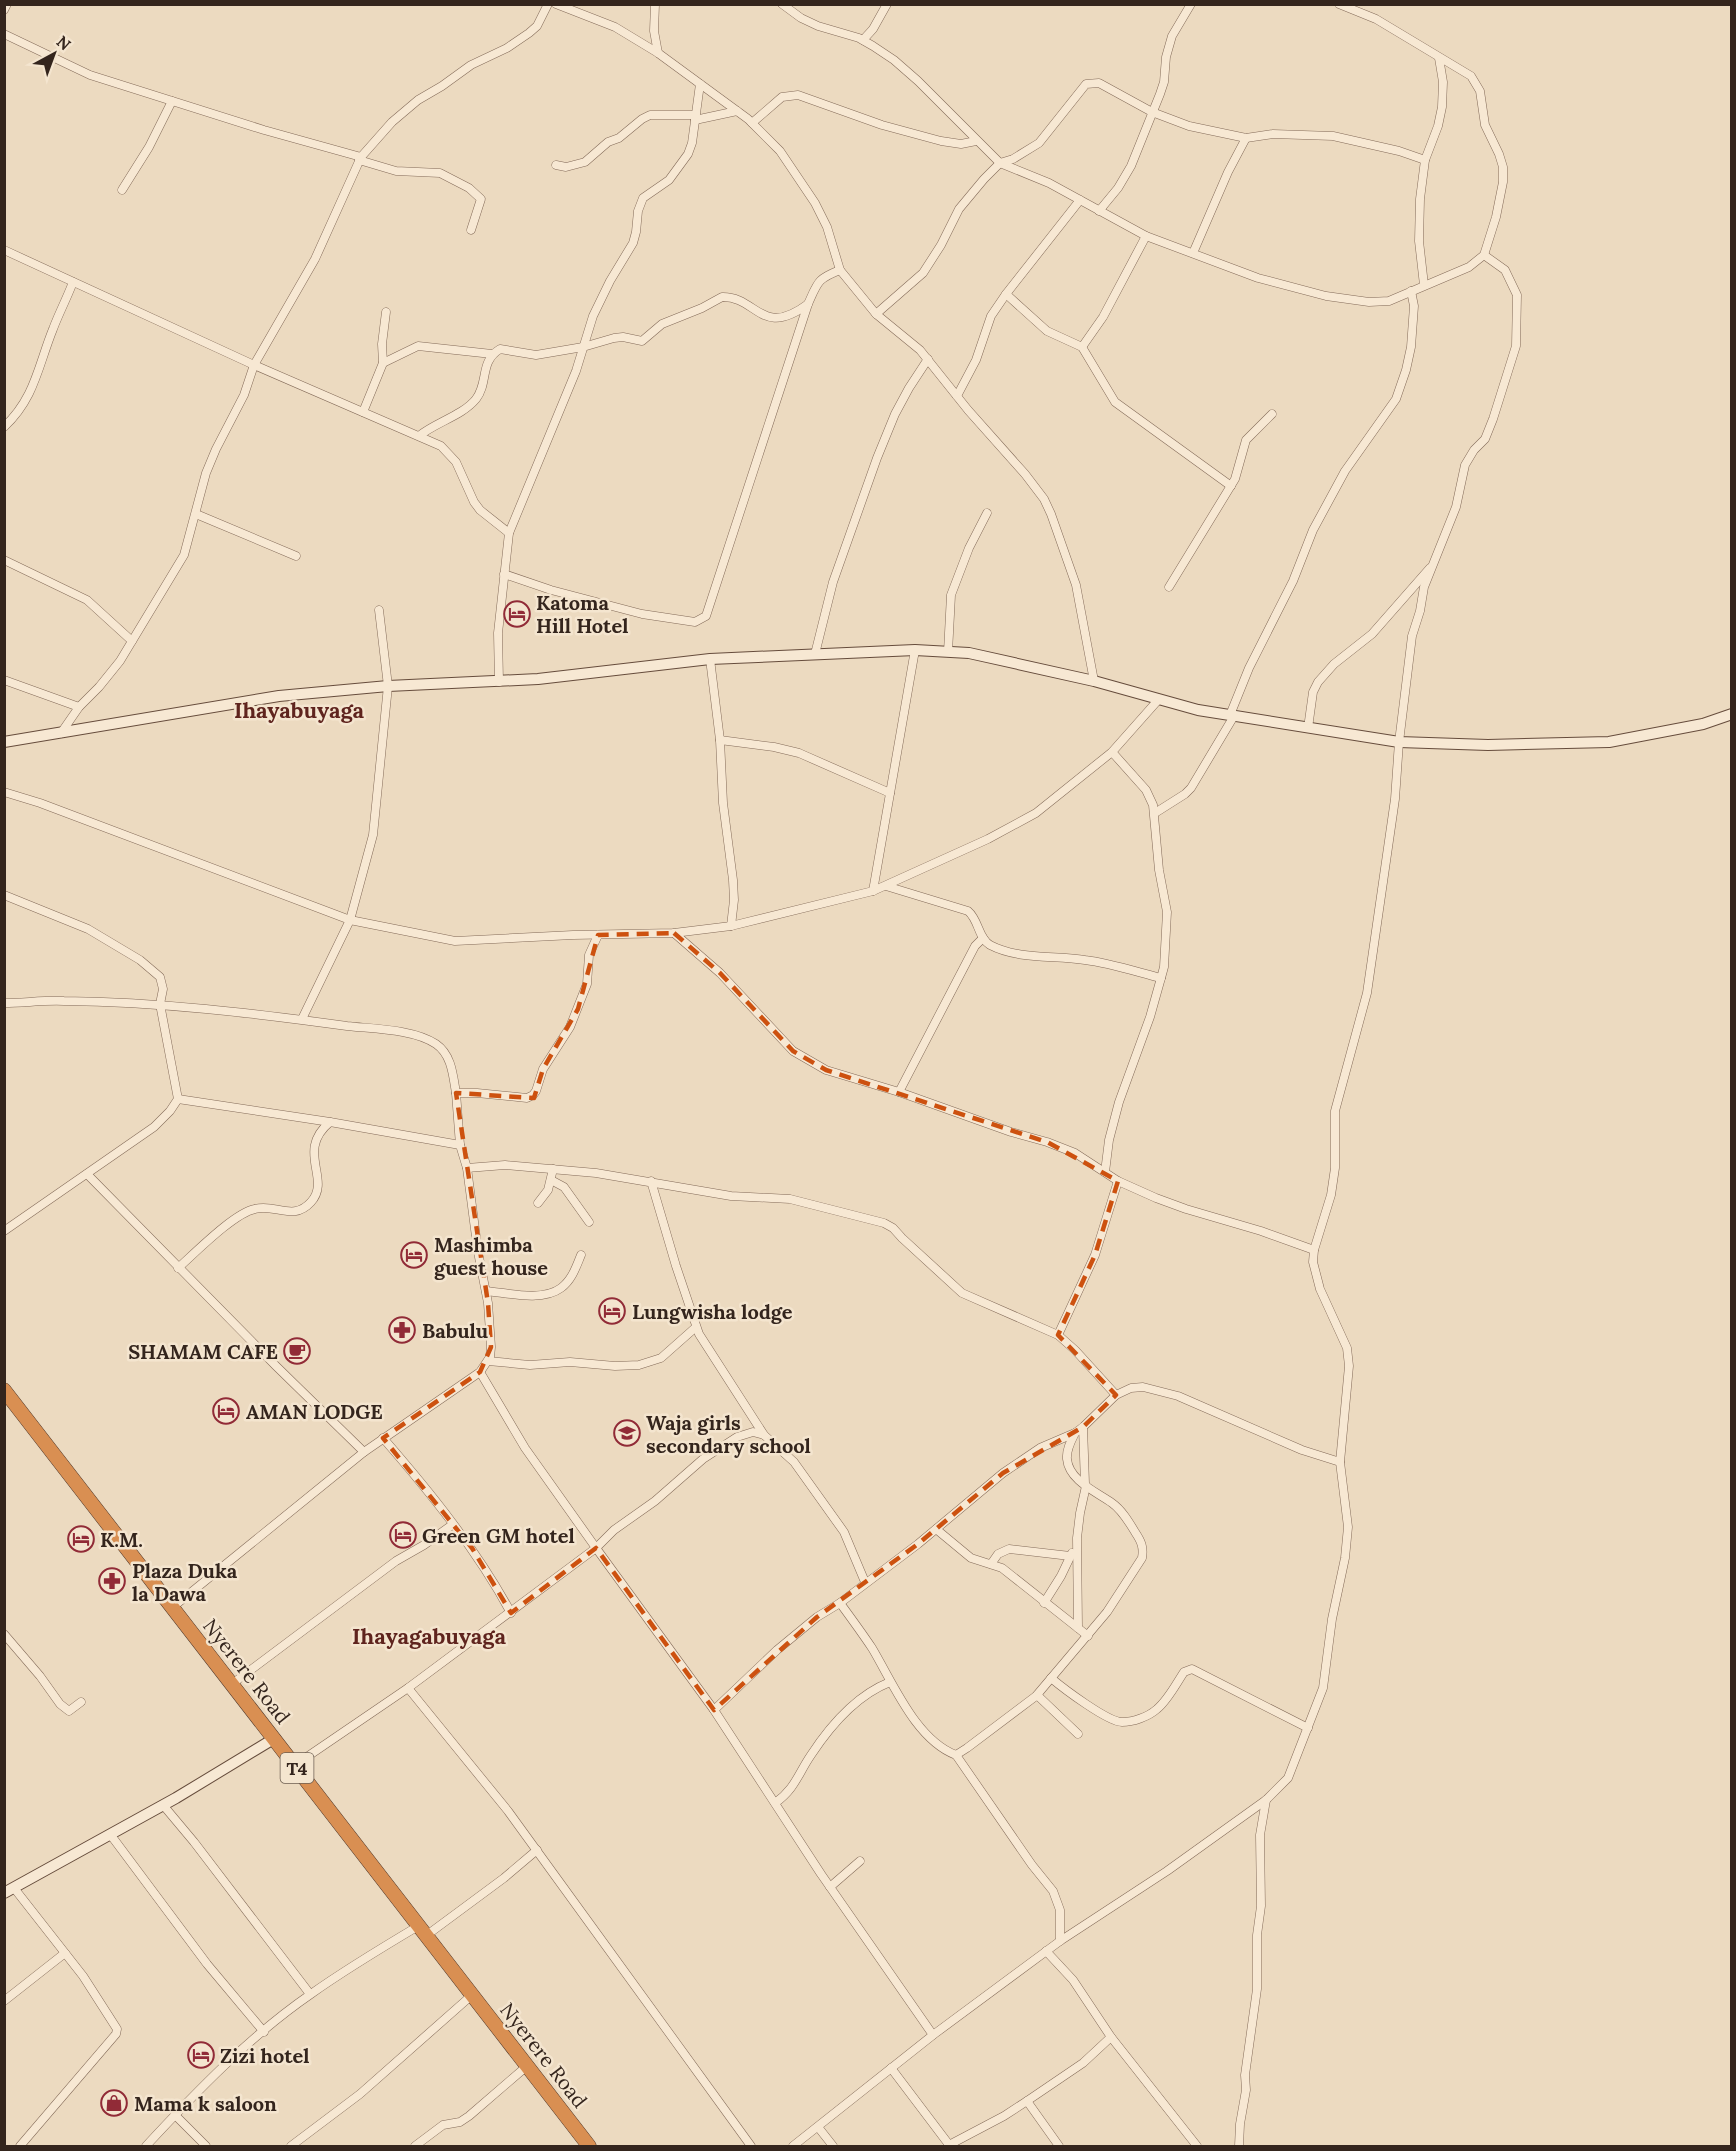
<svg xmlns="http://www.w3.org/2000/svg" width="1736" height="2151" viewBox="0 0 1736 2151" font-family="Lora,serif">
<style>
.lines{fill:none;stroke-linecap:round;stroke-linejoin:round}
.street-casing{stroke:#846b59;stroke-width:9}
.secondary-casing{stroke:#664c3c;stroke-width:12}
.highway-casing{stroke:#523a2d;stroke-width:15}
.street{stroke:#f7e8d3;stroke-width:8}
.secondary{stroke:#f7e8d3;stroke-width:10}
.highway{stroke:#d98f52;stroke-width:14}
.marked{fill:none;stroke:#cd510f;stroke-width:4.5;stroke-dasharray:12 8;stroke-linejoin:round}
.labels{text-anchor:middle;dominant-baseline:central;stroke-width:5;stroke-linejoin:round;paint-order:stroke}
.shield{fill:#f4e5cf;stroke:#6e5f52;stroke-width:1.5}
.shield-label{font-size:18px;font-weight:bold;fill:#34251d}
.poi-label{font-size:20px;font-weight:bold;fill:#34251d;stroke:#f4e5cf;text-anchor:start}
.street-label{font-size:20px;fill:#34251d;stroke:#f4e5cf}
.quarter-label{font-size:22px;font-weight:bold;fill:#5f241e;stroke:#f4e5cf}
</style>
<rect width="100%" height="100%" fill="#ecdac0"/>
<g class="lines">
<g class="street-casing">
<g id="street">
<path d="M 556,4 L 615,27 L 658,53 L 748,119 L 780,151 L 815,203 L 827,227 L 840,270 L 876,314 L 920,350 L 968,410 L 1025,474 L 1044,499 L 1051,514 L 1076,585 L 1094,681"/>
<path d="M 655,4 L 654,31 L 658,53"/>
<path d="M 782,4 L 801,18 L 818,26 L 859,38 L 873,46 L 894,60 L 918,81 L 1000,163 L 1049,183 L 1146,236 L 1258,278 L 1326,296 L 1369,302 L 1389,301 L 1469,267 L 1484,255 L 1496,217 L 1503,182 L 1503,167 L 1499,154 L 1485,125 L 1480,91 L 1471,76 L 1376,19 L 1339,4"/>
<path d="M 4,10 L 7,4"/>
<path d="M 4,34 L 90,75 L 264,130 L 361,157"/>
<path d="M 863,40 L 873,29 L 887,4"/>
<path d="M 695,120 L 737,111"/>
<path d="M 752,123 L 782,97 L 798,95 L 882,125 L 941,141 L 961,144 L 976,141"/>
<path d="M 359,160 L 396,171 L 440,173 L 469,188 L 481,199 L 471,230"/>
<path d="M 556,165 L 566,167 L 585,162 L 608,142 L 619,138 L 642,119 L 650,115 L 696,115"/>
<path d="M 122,190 L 149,147 L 172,101"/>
<path d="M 1099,211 L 1118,188 L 1131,166 L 1160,94 L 1164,82 L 1166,57 L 1172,36 L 1191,4"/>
<path d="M 4,250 L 254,365 L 441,446 L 456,462 L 474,502 L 480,510 L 509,533"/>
<path d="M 1193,253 L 1228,172 L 1246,138"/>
<path d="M 1424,285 L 1419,241 L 1420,199 L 1425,160 L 1438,126 L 1442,107 L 1443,82 L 1439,58"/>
<path d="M 1006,294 L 1047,331 L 1082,347 L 1115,402 L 1231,486"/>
<path d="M 876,314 L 923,273 L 941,245 L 959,209 L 984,179 L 1000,163 L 1013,159 L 1039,143 L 1086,84 L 1099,83 L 1152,112 L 1189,126 L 1246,138 L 1273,134 L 1333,136 L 1399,151 L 1425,160"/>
<path d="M 1082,347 L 1103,317 L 1146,236"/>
<path d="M 383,363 L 418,346 L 492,354"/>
<path d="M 957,396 L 976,360 L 991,316 L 1006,294 L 1080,200"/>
<path d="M 363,412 L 383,363 L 382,344 L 386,312"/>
<path d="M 4,427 C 35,398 38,366 53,329 C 59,313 67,298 73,282"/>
<path d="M 419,436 C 436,422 462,416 476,399 C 489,382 479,362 500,349 L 536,355 L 583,347 L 614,338 L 623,337 L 642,341 L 662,324 L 702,308 L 722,297 C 757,296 761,339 808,304"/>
<path d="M 196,514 L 296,556"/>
<path d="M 4,560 L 87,600 L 132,641"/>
<path d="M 504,574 L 551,590 L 642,614 L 695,622 L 706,616 L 808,304 C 818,282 817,279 840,270"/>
<path d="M 1169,587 L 1235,479 L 1246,440 L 1272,414"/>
<path d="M 948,652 L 951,595 L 969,548 L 987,513"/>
<path d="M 815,654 L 833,582 L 877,458 L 895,414 L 909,388 L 928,359"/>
<path d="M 710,659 L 720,740 L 723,803 L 733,880 L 734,900 L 731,926"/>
<path d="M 4,680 L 79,707"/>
<path d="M 499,682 L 498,633 L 509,533 L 576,371 L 593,316 L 610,281 L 633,243 L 636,232 L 638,211 L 643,198 L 669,180 L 688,154 L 692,143 L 700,84"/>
<path d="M 1230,715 L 1249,668 L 1293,581 L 1313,530 L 1345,471 L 1396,399 L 1406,370 L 1411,347 L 1414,306 L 1411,291"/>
<path d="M 1308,728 L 1313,692 L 1318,682 L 1334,664 L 1372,634 L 1430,568"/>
<path d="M 61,733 L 79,707 L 99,687 L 120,661 L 184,555 L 206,473 L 216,449 L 244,395 L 254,365 L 315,259 L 361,157 L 392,122 L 418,100 L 442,86 L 471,65 L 507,48 L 529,33 L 537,26 L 548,4"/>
<path d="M 720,740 L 774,747 L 799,753 L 890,793"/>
<path d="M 4,792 L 40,803 L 350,920 L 455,941 L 573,935 L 674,933 L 731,926 L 873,891 L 988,839 L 1036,813 L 1112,752 L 1159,699"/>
<path d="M 1155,813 L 1185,794 L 1191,788 L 1234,716"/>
<path d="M 886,886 L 968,911 C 979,920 978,938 990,945 C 1019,960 1054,955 1085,960 C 1110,963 1137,972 1161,978"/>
<path d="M 873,891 L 915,650"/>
<path d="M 4,895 L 88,929 L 140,960 L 160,977 L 163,989 L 160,1004 L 178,1099 L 170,1111 L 154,1127 L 4,1231"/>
<path d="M 674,933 L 720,973 L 793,1051 L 826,1070 L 899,1092 L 1011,1132 L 1047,1142 L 1075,1153 L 1118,1181 L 1156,1198 L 1186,1209 L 1261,1231 L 1314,1250"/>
<path d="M 4,1003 C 24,1003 44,1000 64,1001 C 159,1002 253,1013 347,1026 C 373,1029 414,1029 436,1044 C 452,1055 453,1076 456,1093 L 477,1093 L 527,1098 L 533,1095 L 536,1091 L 543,1069 L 570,1027 L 587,984 L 589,955 L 598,935"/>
<path d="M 302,1019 L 350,920 L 373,835 L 388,686 L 379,610"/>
<path d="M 899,1092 L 975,946 L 983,938"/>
<path d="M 178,1099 L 330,1122 L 460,1145"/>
<path d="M 467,1168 L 505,1165 L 596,1173 L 731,1196 L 790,1199 L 884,1223 L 893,1228 L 902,1238 L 962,1293 L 1058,1335 L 1075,1350 L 1116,1395"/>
<path d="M 1105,1172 L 1109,1140 L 1119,1102 L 1150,1017 L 1161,978 L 1164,967 L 1167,912 L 1159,870 L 1153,805 L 1146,790 L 1112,752"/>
<path d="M 87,1174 L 276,1366 L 364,1452"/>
<path d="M 551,1180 L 564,1187 L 589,1222"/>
<path d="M 651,1181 L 676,1266 L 699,1334 L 764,1435"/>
<path d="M 538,1203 L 548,1190 L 553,1169"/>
<path d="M 178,1268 C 195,1253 234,1213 255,1209 C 275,1203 293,1222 311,1202 C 332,1179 295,1151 330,1122"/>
<path d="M 486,1291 C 508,1293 542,1302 561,1288 C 572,1280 576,1267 581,1255"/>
<path d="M 1058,1335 L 1095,1255 L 1118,1181"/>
<path d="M 488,1361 L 530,1365 L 570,1362 L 615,1366 L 639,1365 L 661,1358 L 696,1327"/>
<path d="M 1083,1427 L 1085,1484"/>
<path d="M 383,1438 C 430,1492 477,1550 511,1613"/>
<path d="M 936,1529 L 971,1558 L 1002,1568 L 1088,1636"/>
<path d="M 991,1564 L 998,1554 L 1009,1549 L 1070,1556"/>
<path d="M 865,1582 L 844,1532 L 794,1462 L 764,1435 L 753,1432 L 737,1437 L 703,1459 L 655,1501 L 614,1530 L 596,1548 L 714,1710 L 821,1874 L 933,2035"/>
<path d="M 840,1603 C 851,1618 862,1633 872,1648 C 893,1683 916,1740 956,1755 L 967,1748 L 1036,1696 L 1107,1612 L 1142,1558 C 1144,1547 1141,1541 1135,1532 C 1129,1522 1122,1510 1112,1503 C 1097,1492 1069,1481 1067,1459 C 1066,1450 1071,1441 1075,1433"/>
<path d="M 1044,1603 L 1061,1576 L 1072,1553"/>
<path d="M 173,1607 L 364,1452 L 480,1372 L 490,1357 L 491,1347 L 488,1303 L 478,1252 L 467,1168 L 460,1145 L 456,1093"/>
<path d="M 1078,1628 L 1077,1538 L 1080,1513 L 1086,1486"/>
<path d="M 4,1634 L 40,1676 L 60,1704 L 69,1711 L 81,1702"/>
<path d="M 1051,1678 C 1064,1689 1108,1722 1122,1722 C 1133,1722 1148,1717 1157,1709 C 1168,1700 1176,1684 1184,1672 L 1192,1669 L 1308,1728"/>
<path d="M 232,1684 L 396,1561 L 424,1545 L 452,1525"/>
<path d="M 408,1688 L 508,1811 L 751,2146"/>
<path d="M 1037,1695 L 1078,1734"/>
<path d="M 714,1710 L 777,1650 L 817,1617 L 840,1603 L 918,1544 L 1003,1473 L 1040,1448 L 1075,1433 L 1083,1427 L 1116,1395 L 1131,1388 L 1143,1387 L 1178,1396 L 1302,1450 L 1340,1462"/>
<path d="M 956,1755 L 1032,1865 L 1053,1891 L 1060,1910 L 1060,1941"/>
<path d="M 295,1765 L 408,1688 L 596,1548 L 525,1448 L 480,1372"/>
<path d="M 775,1803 C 795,1789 798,1774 811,1755 C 830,1726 857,1695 890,1682"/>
<path d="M 163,1805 L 194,1842 L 310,1994"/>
<path d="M 110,1834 L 207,1964 L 264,2032"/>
<path d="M 830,1887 L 860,1861"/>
<path d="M 14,1888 L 83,1976 L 117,2029 L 116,2034 L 20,2146"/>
<path d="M 427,1935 L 504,1878 L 537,1850"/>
<path d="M 1046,1951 L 1073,1980 L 1111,2037 L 1197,2146"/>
<path d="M 4,2001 L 65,1953"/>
<path d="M 891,2068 L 950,2146"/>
<path d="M 1027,2101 L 1059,2146"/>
<path d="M 175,2115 L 206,2146"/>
<path d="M 818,2127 L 833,2146"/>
<path d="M 949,2145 L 1004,2116 L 1027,2101 L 1083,2063 L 1111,2037"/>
<path d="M 146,2146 C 196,2092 250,2036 311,1994 C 346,1969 383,1947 420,1925"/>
<path d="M 291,2146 L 360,2094 L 472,1995"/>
<path d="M 415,2146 L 443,2125 L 460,2122 L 469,2116 L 527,2066"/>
<path d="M 793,2146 L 933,2035 L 1060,1941 L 1167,1871 L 1266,1800 L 1288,1778 L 1323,1688 L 1332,1619 L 1345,1558 L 1348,1527 L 1340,1462 L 1349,1366 L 1347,1348 L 1320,1289 L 1313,1262 L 1314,1250 L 1331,1195 L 1335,1168 L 1335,1111 L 1367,993 L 1395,799 L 1399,742 L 1412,636 L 1420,611 L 1424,587 L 1456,507 L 1465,465 L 1474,450 L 1485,439 L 1493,419 L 1516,346 L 1517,295 L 1505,270 L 1484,255"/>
<path d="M 1239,2146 L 1240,2124 L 1246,2090 L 1245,2075 L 1257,1989 L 1257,1935 L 1261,1906 L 1260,1835 L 1266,1800"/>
</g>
</g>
<g class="secondary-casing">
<g id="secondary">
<path d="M 4,742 L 279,696 L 388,686 L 538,679 L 710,659 L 915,650 L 969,653 L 1094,681 L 1198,710 L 1399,742 L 1488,745 L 1609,742 L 1703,724 L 1732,714"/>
<path d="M 4,1893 L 176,1798 L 275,1738"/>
</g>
</g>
<g class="highway-casing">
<path id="highway" d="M 4,1390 L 589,2146"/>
</g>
<use href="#street" class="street"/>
<use href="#secondary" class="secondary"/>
<use href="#highway" class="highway"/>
</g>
<path class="marked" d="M 674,933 L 720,973 L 793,1051 L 826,1070 L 1047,1142 L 1118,1181 L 1095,1255 L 1058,1335 L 1116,1395 L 1083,1427 L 1003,1473 L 918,1544 L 817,1617 L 714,1710 L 596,1548 L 511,1613 L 472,1548 L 383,1438 L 480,1372 L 491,1347 L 488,1303 L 456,1093 L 534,1098 L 543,1069 L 578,1009 L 598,935 Z"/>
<defs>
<g id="hotel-ring" transform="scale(1.35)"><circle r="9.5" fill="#f4e5cf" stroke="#912b37" stroke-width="1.5"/><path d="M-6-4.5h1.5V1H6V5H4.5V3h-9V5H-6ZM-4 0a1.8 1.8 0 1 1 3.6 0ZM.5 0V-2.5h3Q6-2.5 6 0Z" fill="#912b37"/></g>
<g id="pharmacy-ring" transform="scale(1.35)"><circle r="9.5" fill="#f4e5cf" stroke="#912b37" stroke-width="1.5"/><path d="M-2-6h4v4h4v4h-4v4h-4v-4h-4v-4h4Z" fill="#912b37"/></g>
<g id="cafe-ring" transform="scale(1.35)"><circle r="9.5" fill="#f4e5cf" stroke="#912b37" stroke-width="1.5"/><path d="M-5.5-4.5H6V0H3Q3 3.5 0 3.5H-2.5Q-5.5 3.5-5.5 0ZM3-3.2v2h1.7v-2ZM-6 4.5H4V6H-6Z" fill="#912b37"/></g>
<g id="school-ring" transform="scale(1.35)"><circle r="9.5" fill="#f4e5cf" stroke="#912b37" stroke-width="1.5"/><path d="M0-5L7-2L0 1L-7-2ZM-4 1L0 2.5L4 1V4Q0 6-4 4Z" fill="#912b37"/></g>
<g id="shop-ring" transform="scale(1.35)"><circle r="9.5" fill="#f4e5cf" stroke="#912b37" stroke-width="1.5"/><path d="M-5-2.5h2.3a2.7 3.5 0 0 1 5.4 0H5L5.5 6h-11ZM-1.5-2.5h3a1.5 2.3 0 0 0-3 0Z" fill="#912b37"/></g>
</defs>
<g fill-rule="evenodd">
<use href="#hotel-ring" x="517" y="614"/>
<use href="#hotel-ring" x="414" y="1255"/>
<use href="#hotel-ring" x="612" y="1311"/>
<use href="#pharmacy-ring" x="402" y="1330"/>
<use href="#cafe-ring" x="297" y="1351"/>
<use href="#hotel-ring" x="226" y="1411"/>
<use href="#school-ring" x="627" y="1433"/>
<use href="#hotel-ring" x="403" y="1535"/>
<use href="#hotel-ring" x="81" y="1539"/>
<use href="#pharmacy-ring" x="112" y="1581"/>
<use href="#hotel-ring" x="201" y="2055"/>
<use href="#shop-ring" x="114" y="2103"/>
</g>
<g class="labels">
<rect class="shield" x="280.5" y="1753" width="33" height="30" rx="4.5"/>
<g class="shield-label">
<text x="297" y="1768">T4</text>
</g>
<g class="poi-label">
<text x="536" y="602">Katoma<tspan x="536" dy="23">Hill Hotel</tspan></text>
<text x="434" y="1244">Mashimba<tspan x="434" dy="23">guest house</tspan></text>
<text x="632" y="1311">Lungwisha lodge</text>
<text x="422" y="1330">Babulu</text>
<text x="278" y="1351" text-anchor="end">SHAMAM CAFE</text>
<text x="246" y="1411">AMAN LODGE</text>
<text x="646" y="1422">Waja girls<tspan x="646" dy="23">secondary school</tspan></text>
<text x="422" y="1535">Green GM hotel</text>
<text x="100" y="1539">K.M.</text>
<text x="132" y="1570">Plaza Duka<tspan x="132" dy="23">la Dawa</tspan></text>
<text x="220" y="2055">Zizi hotel</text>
<text x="134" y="2103">Mama k saloon</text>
</g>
<g class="street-label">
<text transform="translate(247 1671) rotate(52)">Nyerere Road</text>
<text transform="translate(544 2055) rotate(52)">Nyerere Road</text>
</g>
<g class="quarter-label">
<text x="299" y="710">Ihayabuyaga</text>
<text x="429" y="1636">Ihayagabuyaga</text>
</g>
</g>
<rect width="1736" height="2151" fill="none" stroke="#34251d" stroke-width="12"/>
<g transform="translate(54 54) rotate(41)" stroke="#f4e5cf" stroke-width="4.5" paint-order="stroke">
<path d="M0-4.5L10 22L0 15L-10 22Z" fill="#34251d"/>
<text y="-9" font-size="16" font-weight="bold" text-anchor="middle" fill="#34251d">N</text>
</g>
</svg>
